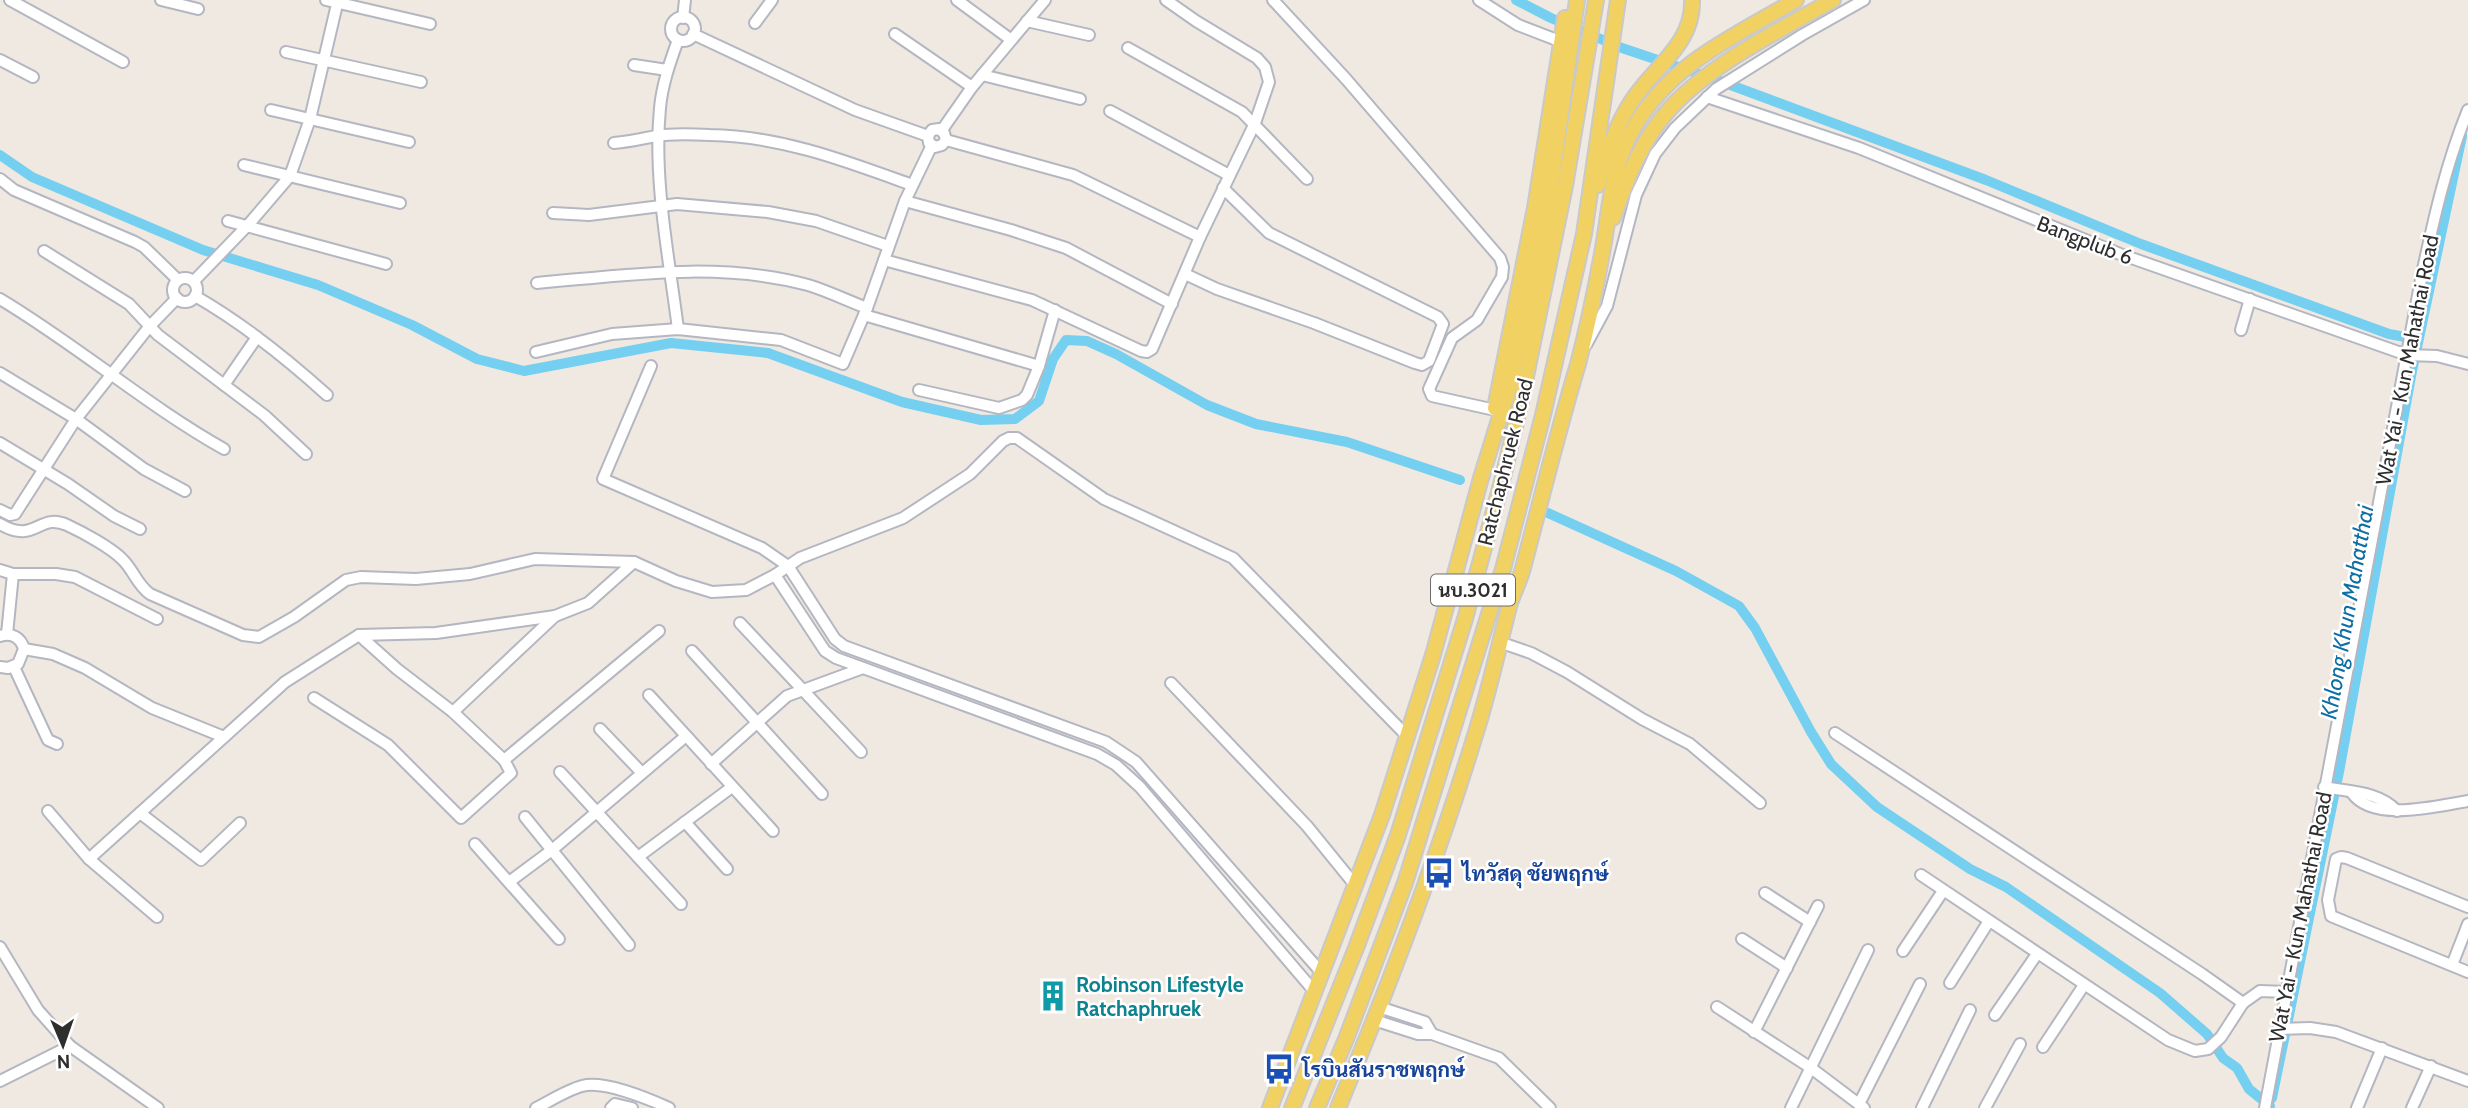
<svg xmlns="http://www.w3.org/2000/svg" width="2468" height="1108" viewBox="0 0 2468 1108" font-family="Cabin,Sarabun,sans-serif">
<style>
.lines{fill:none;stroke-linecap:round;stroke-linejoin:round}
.canal{stroke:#75cff0;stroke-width:10}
.minor-casing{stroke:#b4b7c1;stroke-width:14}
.major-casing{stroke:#c9c9c9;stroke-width:18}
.minor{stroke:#fff;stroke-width:10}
.major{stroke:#f2d163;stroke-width:14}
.labels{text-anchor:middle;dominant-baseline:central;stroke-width:5;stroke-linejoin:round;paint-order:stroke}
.shield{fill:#fff;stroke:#6d6d6d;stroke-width:2}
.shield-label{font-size:19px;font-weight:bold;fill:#2e2e2e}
.street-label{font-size:21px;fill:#2e2e2e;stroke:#fff}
.transit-label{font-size:21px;font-weight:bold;fill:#164399;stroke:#fff;text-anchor:start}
.culture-label{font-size:21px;font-weight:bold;fill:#0d838f;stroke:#fff;text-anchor:start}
.water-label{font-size:23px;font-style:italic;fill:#0d6fa3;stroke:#fff}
</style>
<rect width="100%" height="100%" fill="#efe9e1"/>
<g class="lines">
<g class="canal">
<path d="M 1516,0 L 1551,18 L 1622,48 L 1717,80 L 1986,180 L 2141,244 L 2389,334 L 2416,339"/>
<path d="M 0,155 L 32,177 L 203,250 L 318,285 L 412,325 L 477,359 L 524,371 L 671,343 L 768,353 L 902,402 L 981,420 L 1015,419 L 1039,401 L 1053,359 L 1066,340 L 1087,341 L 1116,354 L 1207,405 L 1256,424 L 1347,442 L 1460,480"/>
<path d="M 1548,513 L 1676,571 L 1739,606 L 1755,628 L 1811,732 L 1831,764 L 1877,807 L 1970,869 L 2006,887 L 2160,993 L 2207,1034 L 2223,1058 L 2237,1068 L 2249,1089 L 2270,1106"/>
<path d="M 2272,1098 L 2339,772 L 2412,371 L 2462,136"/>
</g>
<g class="minor-casing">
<g id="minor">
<path d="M 10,0 L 123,62"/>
<path d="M 161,0 L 198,9"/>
<path d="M 326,0 L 430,24"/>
<path d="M 957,0 L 1010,39"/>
<path d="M 1273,0 L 1346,79 L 1500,258 L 1503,267 L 1502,277 L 1477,320 L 1452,338 L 1429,389 L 1432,396 L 1495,410"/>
<path d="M 1479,0 L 1518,25 L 1562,42"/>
<circle cx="683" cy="29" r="12"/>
<path d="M 683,18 L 685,0"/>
<path d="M 1027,21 L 1089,35"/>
<path d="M 755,23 L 772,0"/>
<path d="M 693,34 L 855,110 L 928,136 L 929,143 L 935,147 L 942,145 L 946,140 L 944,133 L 939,129 L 932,130 L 928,136"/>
<path d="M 895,34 L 972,87"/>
<path d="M 1128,48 L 1242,112 L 1307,179"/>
<path d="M 286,52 L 421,82"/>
<path d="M 0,60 L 33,77"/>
<path d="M 634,65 L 667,70"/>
<path d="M 982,75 L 1080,99"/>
<path d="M 1707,97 L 1859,148 L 2120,254 L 2407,355 L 2437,356 L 2468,364"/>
<path d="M 271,110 L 409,142"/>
<path d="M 1110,111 L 1229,175"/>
<path d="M 942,130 L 972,87 L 1045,0"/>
<path d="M 946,140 L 1073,175 L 1200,237"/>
<path d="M 614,143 C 629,142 641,139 656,136 C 673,133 693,134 710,135 C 781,136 846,161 912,185"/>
<path d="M 244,165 L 400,203"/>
<path d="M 0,179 L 14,190 L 135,242 L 144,247 L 178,280"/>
<path d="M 905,201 L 1011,230 L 1066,248 L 1172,304"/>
<path d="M 553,213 L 589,215 L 677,204 L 768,212 L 816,221 L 888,246"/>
<path d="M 228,221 L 386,264"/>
<path d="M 44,251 L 129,304 L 158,335 L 264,415 L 306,454"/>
<path d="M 884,260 L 1032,300 L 1141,351 L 1147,352 L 1152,349 L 1200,237 L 1255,123 L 1269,82 L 1265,67 L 1257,58 L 1196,21 L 1166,0"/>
<path d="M 1185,274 L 1217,289 L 1314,323 L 1415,363 L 1422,365 L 1429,361 L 1443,324 L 1438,317 L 1269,233 L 1223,188"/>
<circle cx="185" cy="290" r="12"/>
<path d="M 194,281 L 248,225 L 290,176 L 310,119 L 338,0"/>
<path d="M 537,283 C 627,275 719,261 808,285 C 828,291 848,301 867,308"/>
<path d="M 195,296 C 244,324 286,358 327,395"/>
<path d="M 0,299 C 77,345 146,405 224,449"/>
<path d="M 864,315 L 1039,366"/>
<path d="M 678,329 C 669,258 653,179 660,108 C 662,85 670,62 678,40"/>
<path d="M 2241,330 L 2250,299"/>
<path d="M 1586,345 L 1607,306 L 1636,195 L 1655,154 L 1675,128 L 1716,89 L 1802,35 L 1864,0"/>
<path d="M 536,352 L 612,334 L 678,329 L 781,340 L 843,364 L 867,308 L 905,201 L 932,145"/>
<path d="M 651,366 L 603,479 L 762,548 L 788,566 L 835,639 L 844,646 L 1106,742 L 1136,762 L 1321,972"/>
<path d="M 0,373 L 76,419 L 144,469 L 185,491"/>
<path d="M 224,385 L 257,337"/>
<path d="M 919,390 L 999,408 L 1022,400 L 1027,395 L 1039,366 L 1055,310"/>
<path d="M 0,443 L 68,484 L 114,516 L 140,529"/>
<path d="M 0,510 L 10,515 L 15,514 L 76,419 L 149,327 L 177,298"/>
<path d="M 0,524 C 36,545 38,512 67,525 C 82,532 112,548 123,560 C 134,571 137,585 150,594 L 243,635 L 259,637 L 294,617 L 346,580 L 361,577 L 416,579 L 470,574 L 535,559 L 634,562 L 676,581 L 712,592 L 746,590 L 775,575 L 800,558 L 903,518 L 970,474 L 1003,441 L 1009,438 L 1017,438 L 1104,499 L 1233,558 L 1407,736"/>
<path d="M 0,570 L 13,574 L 56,574 L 75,577 L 157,619"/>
<path d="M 775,575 L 825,651 L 836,658 L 1097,754 L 1116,765 L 1140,787 L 1314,991"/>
<path d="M 740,623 L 861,752"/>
<path d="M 7,634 L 13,574"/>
<path d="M 359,635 L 397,669 L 453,712 L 504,760 L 659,631"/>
<path d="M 0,636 C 12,632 21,638 24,649 L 18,664 L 8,668 L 0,667"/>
<path d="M 1502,643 L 1531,653 L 1567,672 L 1642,719 L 1690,744 L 1760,803"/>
<path d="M 24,649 L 53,654 L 85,668 L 152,708 L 224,737"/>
<path d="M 692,651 L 822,794"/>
<path d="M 14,667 L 48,740 L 57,744"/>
<path d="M 1171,683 L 1307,826 L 1355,885"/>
<path d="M 649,695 L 773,831"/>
<path d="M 314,698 L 388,745 L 461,818 L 511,773 L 504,760"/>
<path d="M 453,712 L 555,616"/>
<path d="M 600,729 L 642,773"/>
<path d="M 1835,733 L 2202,974 L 2243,1003 L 2260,991 L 2287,992"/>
<path d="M 711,764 L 787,696 L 863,668"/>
<path d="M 560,772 L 681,904"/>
<path d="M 2324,787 C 2349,792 2379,791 2397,811"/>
<path d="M 2352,793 C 2373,823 2437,806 2468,801"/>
<path d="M 48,811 L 89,859 L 157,917"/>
<path d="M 140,813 L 201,860 L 240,823"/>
<path d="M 525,817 L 629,945"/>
<path d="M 685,822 L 727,869"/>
<path d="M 475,844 L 559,939"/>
<path d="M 638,857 L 732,787"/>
<path d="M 89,859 L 285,682 L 359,635 L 436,633 L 555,616 L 588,603 L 634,562"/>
<path d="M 1921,875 L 2168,1040 L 2195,1051 L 2208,1049 L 2221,1037 L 2243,1003"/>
<path d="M 509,882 L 552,850 L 686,736"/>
<path d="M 1765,893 L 1810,922"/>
<path d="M 2468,907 L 2347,858 L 2341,857 L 2336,859 L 2328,900 L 2331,916 L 2468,972"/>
<path d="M 1742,939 L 1787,968"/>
<path d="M 0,947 L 38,1010 L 70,1046 L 158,1108"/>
<path d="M 1903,951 L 1943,891"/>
<path d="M 2452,965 L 2468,924"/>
<path d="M 1950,983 L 1989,921"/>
<path d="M 1717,1007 L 1811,1068 L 1864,1108"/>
<path d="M 1995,1015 L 2037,954"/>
<path d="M 1374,1020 L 1418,1034 L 1432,1034 L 1425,1022 L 1379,1007"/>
<path d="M 2279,1029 L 2310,1028 L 2336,1032 L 2468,1081"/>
<path d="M 1754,1032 L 1818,906"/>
<path d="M 1432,1034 L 1499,1058 L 1550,1108"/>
<path d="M 2043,1047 L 2084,985"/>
<path d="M 0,1081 L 70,1046"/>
<path d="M 1859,1104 L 1920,984"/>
<path d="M 536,1108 C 550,1101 567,1090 582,1086 C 603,1080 649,1099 669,1108"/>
<path d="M 611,1108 L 615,1104 L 632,1108"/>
<path d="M 1791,1108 L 1868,950"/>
<path d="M 1922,1108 L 1970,1010"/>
<path d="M 1985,1108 L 2020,1044"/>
<path d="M 2265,1108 L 2422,274 C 2434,218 2446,164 2468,110"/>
<path d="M 2357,1108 L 2382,1048"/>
<path d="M 2412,1108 L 2431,1066"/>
</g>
</g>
<g class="major-casing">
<g id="major">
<path d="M 1598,185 C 1605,158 1615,128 1630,104 C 1651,69 1694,45 1692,0"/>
<path d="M 1613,218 C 1625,184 1637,151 1659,122 C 1697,70 1777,32 1833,0"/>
<path d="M 1495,408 L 1535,208 L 1565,18"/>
<path d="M 1270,1108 L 1382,815 L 1433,655 L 1481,478 L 1508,391 L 1531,291 L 1550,191 L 1577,0"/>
<path d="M 1292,1108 L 1356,948 L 1398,835 L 1465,619 L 1504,473 L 1521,401 L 1565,186 L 1596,0"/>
<path d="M 1317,1108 L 1346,1039 L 1405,883 L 1503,569 L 1543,415 L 1584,234 L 1618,0"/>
<path d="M 1338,1108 C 1390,984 1438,857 1477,729 C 1490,687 1499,645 1510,603 C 1514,591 1520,580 1523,568 C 1541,500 1558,431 1578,364 C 1588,326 1596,287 1603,248 C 1611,202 1611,165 1636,124 C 1673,62 1737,35 1796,0"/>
</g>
</g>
<use href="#minor" class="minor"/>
<use href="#major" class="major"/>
</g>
<defs>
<g id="bus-bare" transform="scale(2.415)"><path d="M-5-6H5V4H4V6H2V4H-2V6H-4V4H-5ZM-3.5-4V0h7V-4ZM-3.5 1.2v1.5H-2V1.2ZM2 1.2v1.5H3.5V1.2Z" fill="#1a4fb4" stroke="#fff" stroke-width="2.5" paint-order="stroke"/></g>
<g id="building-bare" transform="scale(2.415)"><path d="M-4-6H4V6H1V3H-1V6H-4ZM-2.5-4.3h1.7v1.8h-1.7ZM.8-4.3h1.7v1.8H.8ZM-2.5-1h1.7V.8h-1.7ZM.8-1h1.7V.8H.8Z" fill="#0f9aa8" stroke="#fff" stroke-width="2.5" paint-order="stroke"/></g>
</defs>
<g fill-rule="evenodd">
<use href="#bus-bare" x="1439" y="873"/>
<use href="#building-bare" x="1053" y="996"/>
<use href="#bus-bare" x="1279" y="1069"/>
</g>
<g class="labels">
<rect class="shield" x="1431" y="574.5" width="84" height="31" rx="5"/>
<g class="shield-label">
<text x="1473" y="590">นบ.3021</text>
</g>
<g class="street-label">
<text transform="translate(2085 240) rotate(21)">Bangplub 6</text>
<text transform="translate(2407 360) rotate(-79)">Wat Yai - Kun Mahathai Road</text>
<text transform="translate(1505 462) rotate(-76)">Ratchaphruek Road</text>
<text transform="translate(2300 917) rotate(-79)">Wat Yai - Kun Mahathai Road</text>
</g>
<g class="transit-label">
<text x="1462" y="873">ไทวัสดุ ชัยพฤกษ์</text>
<text x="1302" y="1069">โรบินสันราชพฤกษ์</text>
</g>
<g class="culture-label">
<text x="1076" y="984">Robinson Lifestyle<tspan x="1076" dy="24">Ratchaphruek</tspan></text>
</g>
<g class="water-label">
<text transform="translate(2347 612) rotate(-80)">Khlong Khun Mahatthai</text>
</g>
</g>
<g transform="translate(63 1045) rotate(178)" stroke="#ffffff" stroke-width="5" paint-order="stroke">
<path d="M0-5L12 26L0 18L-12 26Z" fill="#2e2e2e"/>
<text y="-10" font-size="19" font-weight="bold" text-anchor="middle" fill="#2e2e2e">N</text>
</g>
</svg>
